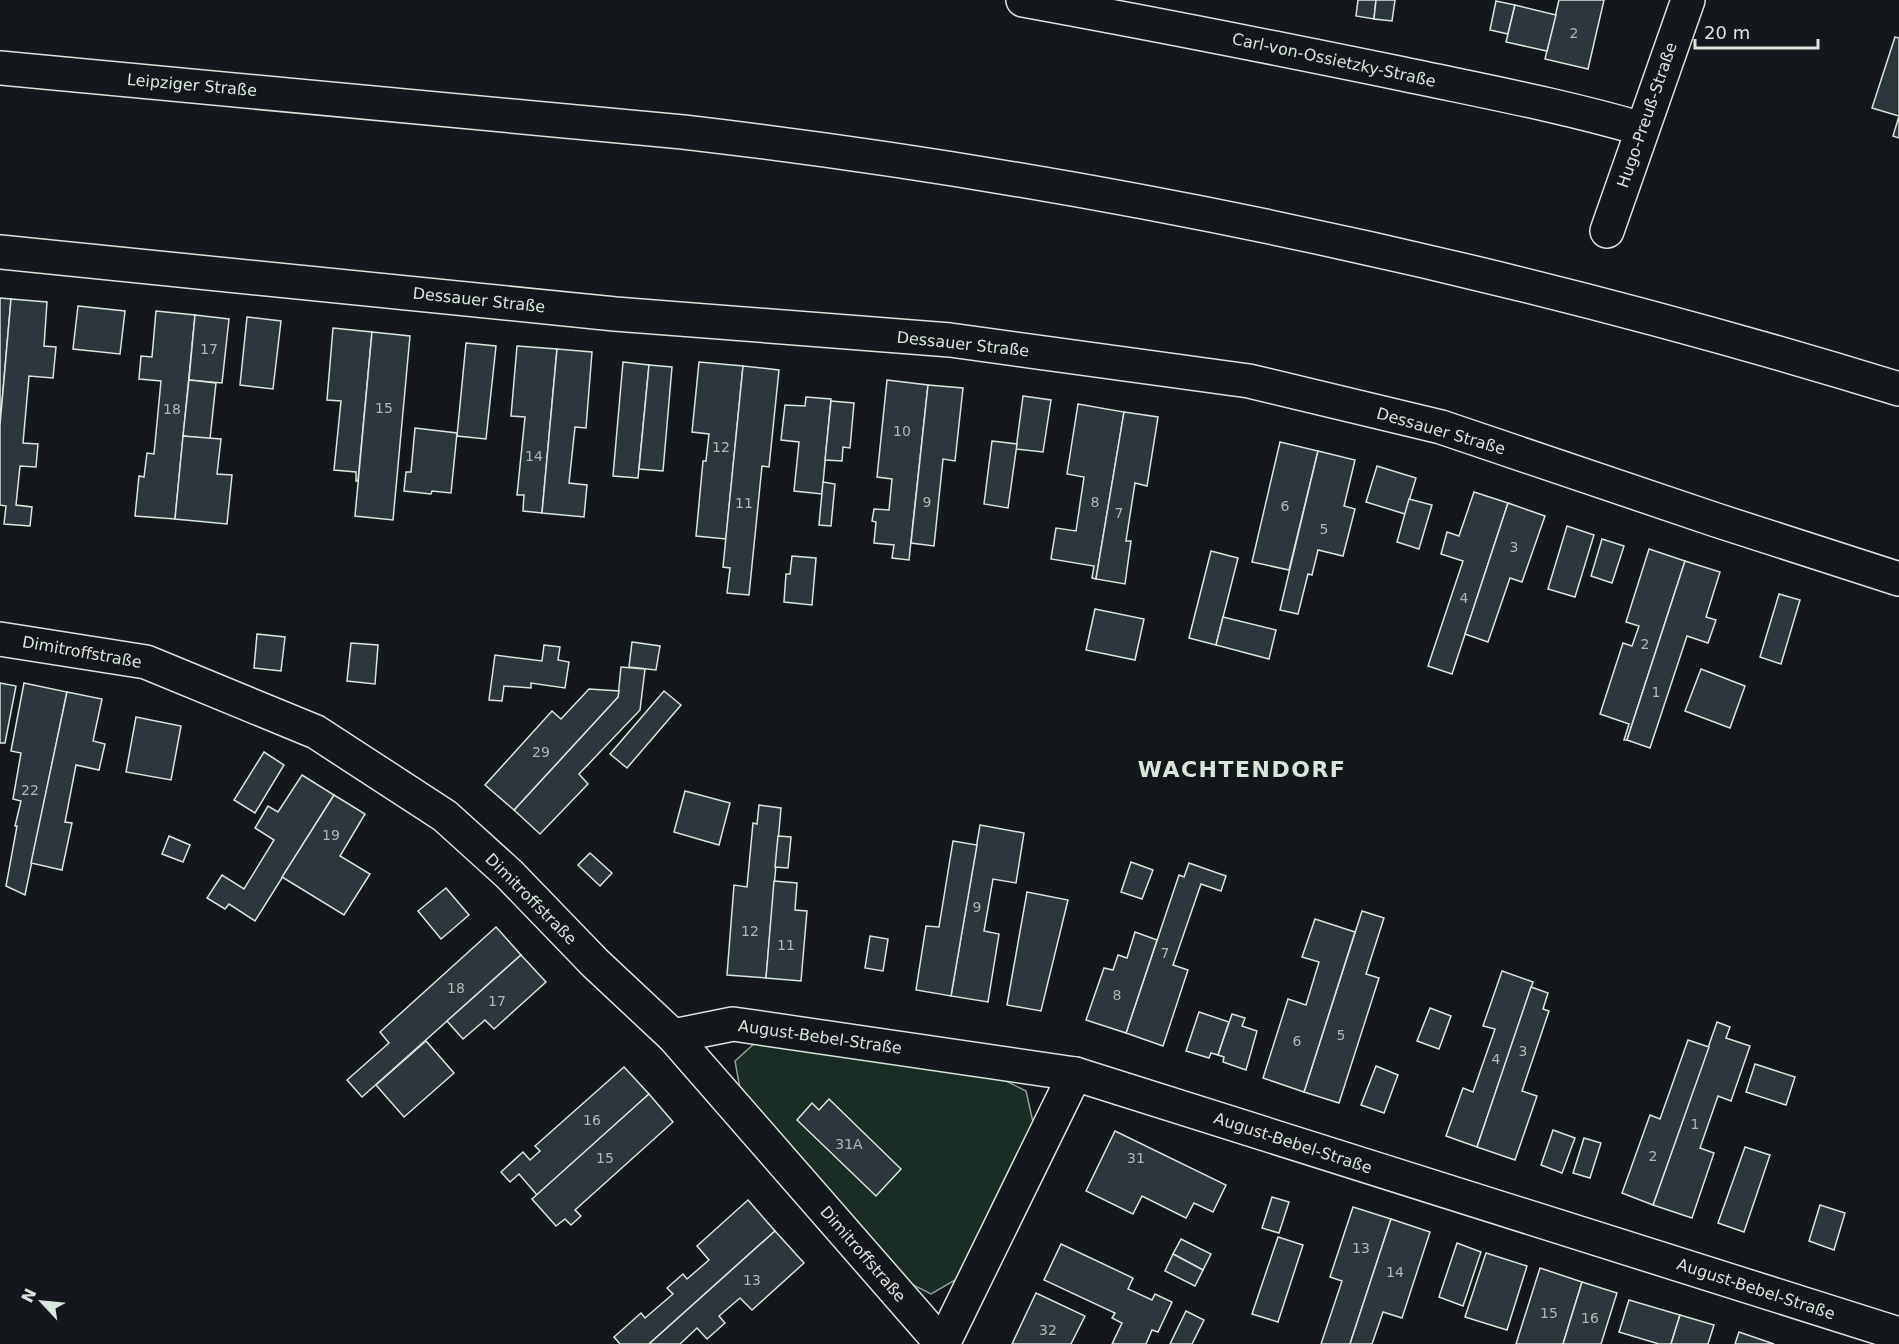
<svg xmlns="http://www.w3.org/2000/svg" width="1899" height="1344" viewBox="0 0 1899 1344" font-family="'DejaVu Sans',sans-serif">
<style>
.green{fill:#1a2d24;stroke:#939e99;stroke-width:1.5}
.building{fill:#2c363c;stroke:#d8e6dc;stroke-width:1.5}
.lines{fill:none;stroke-linecap:round;stroke-linejoin:round}
.minor-casing{stroke:#d8e6dc;stroke-width:36}
.primary-casing{stroke:#d8e6dc;stroke-width:36}
.minor{stroke:#14181c;stroke-width:33}
.primary{stroke:#14181c;stroke-width:33}
.labels{text-anchor:middle;dominant-baseline:central;stroke-width:4.5;stroke-linejoin:round;paint-order:stroke}
.number-label{font-size:14px;fill:#adbab4}
.street-label{font-size:16px;fill:#d8e6dc;stroke:#14181c}
.district-label{font-size:22px;font-weight:bold;letter-spacing:1.5px;fill:#d8e6dc;stroke:#14181c}
</style>
<rect width="100%" height="100%" fill="#14181c"/>
<path class="green" d="M 756,1042 L 1000,1078 L 1026,1091 L 1033,1122 L 957,1279 L 931,1294 L 897,1277 L 741,1094 L 735,1061 Z"/>
<g class="building">
<path d="M 1358,0 L 1376,0 L 1374,19 L 1356,16 Z"/>
<path d="M 1376,0 L 1395,0 L 1392,21 L 1374,19 Z"/>
<path d="M 1559,0 L 1604,0 L 1588,69 L 1545,59 Z"/>
<path d="M 1496,1 L 1515,5 L 1508,34 L 1490,30 Z"/>
<path d="M 1515,5 L 1556,15 L 1547,51 L 1506,42 Z"/>
<path d="M 1895,37 L 1899,38 L 1899,138 L 1893,136 L 1899,116 L 1872,108 Z"/>
<path d="M 0,298 L 11,299 L 0,425 Z"/>
<path d="M 11,299 L 47,302 L 44,346 L 56,347 L 53,378 L 29,376 L 23,443 L 38,444 L 36,467 L 20,466 L 16,505 L 32,507 L 30,526 L 4,524 L 6,506 L 0,505 L 0,425 Z"/>
<path d="M 78,306 L 125,311 L 120,354 L 73,349 Z"/>
<path d="M 156,311 L 195,315 L 175,519 L 135,516 L 139,476 L 144,477 L 147,453 L 154,454 L 161,381 L 139,379 L 141,356 L 152,357 Z"/>
<path d="M 195,315 L 229,319 L 222,383 L 189,380 Z"/>
<path d="M 247,317 L 281,321 L 273,389 L 240,385 Z"/>
<path d="M 333,328 L 372,332 L 358,481 L 356,481 L 356,472 L 334,470 L 341,401 L 327,400 Z"/>
<path d="M 372,332 L 410,336 L 393,520 L 355,516 Z"/>
<path d="M 466,343 L 496,346 L 486,439 L 457,436 Z"/>
<path d="M 517,346 L 557,349 L 542,513 L 523,511 L 524,495 L 517,495 L 525,417 L 511,416 Z"/>
<path d="M 557,349 L 592,352 L 586,428 L 575,427 L 569,483 L 587,485 L 584,517 L 542,513 Z"/>
<path d="M 623,362 L 649,365 L 638,478 L 613,476 Z"/>
<path d="M 699,362 L 743,366 L 726,539 L 696,536 L 703,461 L 706,461 L 709,434 L 692,432 Z"/>
<path d="M 649,365 L 672,367 L 663,471 L 639,469 Z"/>
<path d="M 743,366 L 779,370 L 769,467 L 762,466 L 749,595 L 727,593 L 730,568 L 723,567 Z"/>
<path d="M 189,380 L 216,383 L 210,439 L 183,436 Z"/>
<path d="M 887,380 L 928,385 L 909,560 L 892,558 L 894,545 L 874,543 L 876,522 L 872,521 L 874,509 L 889,510 L 892,479 L 877,477 Z"/>
<path d="M 928,385 L 963,388 L 955,461 L 943,459 L 934,546 L 911,543 Z"/>
<path d="M 1023,396 L 1051,400 L 1043,452 L 1016,449 Z"/>
<path d="M 806,397 L 831,399 L 822,494 L 794,491 L 799,442 L 781,440 L 785,405 L 805,406 Z"/>
<path d="M 831,401 L 854,403 L 850,448 L 843,447 L 842,461 L 825,460 Z"/>
<path d="M 1078,404 L 1124,412 L 1096,579 L 1092,578 L 1094,566 L 1051,559 L 1056,528 L 1076,531 L 1084,477 L 1067,474 Z"/>
<path d="M 1124,412 L 1158,417 L 1147,486 L 1135,483 L 1126,541 L 1131,541 L 1125,584 L 1096,579 Z"/>
<path d="M 415,428 L 457,433 L 451,493 L 432,491 L 431,494 L 404,491 L 406,472 L 411,472 Z"/>
<path d="M 183,436 L 221,439 L 217,474 L 232,475 L 227,524 L 175,519 Z"/>
<path d="M 992,441 L 1017,444 L 1008,508 L 984,504 Z"/>
<path d="M 1280,442 L 1318,451 L 1289,570 L 1252,562 Z"/>
<path d="M 1318,451 L 1355,460 L 1344,506 L 1355,509 L 1343,556 L 1318,550 L 1312,575 L 1308,574 L 1298,614 L 1280,610 Z"/>
<path d="M 1377,466 L 1416,478 L 1405,514 L 1366,502 Z"/>
<path d="M 823,482 L 835,484 L 831,526 L 819,525 Z"/>
<path d="M 1474,492 L 1508,503 L 1452,674 L 1428,666 L 1463,561 L 1441,554 L 1447,532 L 1459,536 Z"/>
<path d="M 1409,499 L 1432,505 L 1419,549 L 1397,542 Z"/>
<path d="M 1508,503 L 1545,516 L 1522,582 L 1510,578 L 1488,642 L 1465,634 Z"/>
<path d="M 1567,526 L 1594,535 L 1575,597 L 1548,589 Z"/>
<path d="M 1602,539 L 1624,546 L 1612,583 L 1591,576 Z"/>
<path d="M 1649,549 L 1685,561 L 1627,740 L 1624,740 L 1629,724 L 1600,714 L 1623,643 L 1632,646 L 1639,626 L 1626,622 Z"/>
<path d="M 1211,551 L 1238,558 L 1216,645 L 1189,638 Z"/>
<path d="M 792,556 L 816,558 L 812,605 L 784,602 L 786,574 L 790,574 Z"/>
<path d="M 1685,561 L 1720,572 L 1706,617 L 1716,620 L 1708,643 L 1687,636 L 1650,748 L 1627,740 Z"/>
<path d="M 1779,594 L 1800,600 L 1781,664 L 1760,657 Z"/>
<path d="M 1095,609 L 1144,619 L 1135,660 L 1086,650 Z"/>
<path d="M 1223,617 L 1276,630 L 1269,659 L 1216,645 Z"/>
<path d="M 257,634 L 285,637 L 281,671 L 254,668 Z"/>
<path d="M 632,642 L 660,646 L 656,670 L 629,667 Z"/>
<path d="M 351,643 L 378,645 L 375,684 L 347,681 Z"/>
<path d="M 544,645 L 560,647 L 558,660 L 569,662 L 565,688 L 531,683 L 531,688 L 504,686 L 502,701 L 489,700 L 495,655 L 542,661 Z"/>
<path d="M 621,667 L 645,669 L 640,710 L 579,774 L 588,784 L 540,834 L 514,810 L 618,697 Z"/>
<path d="M 1701,669 L 1745,686 L 1730,728 L 1685,711 Z"/>
<path d="M 0,683 L 16,686 L 5,743 L 0,743 Z"/>
<path d="M 24,683 L 67,692 L 25,895 L 6,886 L 17,826 L 15,826 L 21,801 L 13,799 L 21,753 L 11,751 Z"/>
<path d="M 589,689 L 619,691 L 618,697 L 514,810 L 485,785 L 552,711 L 561,719 Z"/>
<path d="M 664,691 L 681,705 L 627,768 L 610,754 Z"/>
<path d="M 67,692 L 102,699 L 93,741 L 105,744 L 99,770 L 76,765 L 65,822 L 72,823 L 62,870 L 31,863 Z"/>
<path d="M 136,717 L 181,726 L 171,780 L 126,772 Z"/>
<path d="M 264,752 L 284,765 L 255,813 L 234,800 Z"/>
<path d="M 302,775 L 334,795 L 255,921 L 229,904 L 225,909 L 207,898 L 222,875 L 244,889 L 274,840 L 255,828 L 268,806 L 278,812 Z"/>
<path d="M 685,791 L 730,803 L 719,845 L 674,832 Z"/>
<path d="M 334,795 L 365,814 L 340,856 L 370,874 L 344,915 L 282,877 Z"/>
<path d="M 759,805 L 781,808 L 766,978 L 727,975 L 734,885 L 747,887 L 753,823 L 757,824 Z"/>
<path d="M 980,825 L 1024,833 L 1016,883 L 993,879 L 984,931 L 999,934 L 988,1002 L 951,996 Z"/>
<path d="M 169,836 L 190,845 L 183,862 L 162,854 Z"/>
<path d="M 778,836 L 791,837 L 788,868 L 775,867 Z"/>
<path d="M 953,841 L 977,845 L 951,996 L 916,990 L 926,926 L 939,927 Z"/>
<path d="M 590,853 L 612,873 L 600,886 L 578,865 Z"/>
<path d="M 1131,862 L 1153,870 L 1142,899 L 1121,892 Z"/>
<path d="M 1189,863 L 1226,876 L 1221,891 L 1201,884 L 1173,965 L 1188,970 L 1163,1046 L 1126,1033 L 1179,875 L 1184,877 Z"/>
<path d="M 774,881 L 797,883 L 795,910 L 807,911 L 801,981 L 766,978 Z"/>
<path d="M 446,888 L 469,915 L 441,939 L 418,911 Z"/>
<path d="M 1027,892 L 1068,900 L 1041,1011 L 1007,1005 Z"/>
<path d="M 1362,911 L 1384,918 L 1366,974 L 1379,978 L 1339,1103 L 1304,1092 Z"/>
<path d="M 1315,919 L 1355,932 L 1304,1092 L 1263,1078 L 1288,999 L 1306,1005 L 1319,962 L 1302,957 Z"/>
<path d="M 496,927 L 521,955 L 362,1097 L 347,1080 L 389,1043 L 380,1032 Z"/>
<path d="M 1135,932 L 1157,940 L 1126,1033 L 1086,1020 L 1104,968 L 1113,970 L 1118,955 L 1127,958 Z"/>
<path d="M 870,936 L 888,939 L 883,971 L 865,968 Z"/>
<path d="M 521,955 L 546,982 L 494,1029 L 485,1020 L 463,1039 L 447,1021 Z"/>
<path d="M 1502,971 L 1533,982 L 1477,1147 L 1446,1136 L 1463,1088 L 1473,1092 L 1495,1029 L 1483,1026 Z"/>
<path d="M 1531,987 L 1548,993 L 1543,1009 L 1549,1011 L 1522,1091 L 1537,1096 L 1515,1160 L 1477,1147 Z"/>
<path d="M 1430,1008 L 1451,1016 L 1439,1049 L 1417,1041 Z"/>
<path d="M 1199,1012 L 1229,1022 L 1218,1055 L 1211,1053 L 1209,1058 L 1186,1051 Z"/>
<path d="M 1232,1014 L 1245,1018 L 1242,1026 L 1257,1031 L 1246,1070 L 1223,1062 L 1224,1057 L 1218,1055 Z"/>
<path d="M 1717,1022 L 1730,1027 L 1726,1038 L 1750,1046 L 1731,1101 L 1718,1096 L 1700,1148 L 1714,1153 L 1692,1218 L 1653,1205 Z"/>
<path d="M 1688,1040 L 1709,1047 L 1653,1205 L 1622,1193 L 1650,1115 L 1660,1119 Z"/>
<path d="M 426,1041 L 454,1073 L 404,1117 L 376,1085 Z"/>
<path d="M 1755,1064 L 1795,1077 L 1786,1105 L 1746,1092 Z"/>
<path d="M 1376,1066 L 1398,1075 L 1384,1113 L 1361,1105 Z"/>
<path d="M 624,1067 L 649,1094 L 537,1195 L 519,1174 L 510,1182 L 501,1172 L 523,1152 L 530,1160 L 540,1151 L 535,1146 Z"/>
<path d="M 649,1094 L 673,1122 L 575,1210 L 581,1216 L 571,1225 L 565,1219 L 556,1226 L 532,1199 Z"/>
<path d="M 829,1099 L 901,1169 L 876,1196 L 797,1120 L 812,1103 L 819,1110 Z"/>
<path d="M 1553,1130 L 1575,1138 L 1562,1173 L 1541,1165 Z"/>
<path d="M 1115,1131 L 1226,1185 L 1213,1212 L 1194,1203 L 1186,1218 L 1142,1196 L 1133,1214 L 1086,1191 Z"/>
<path d="M 1584,1138 L 1601,1143 L 1590,1178 L 1573,1173 Z"/>
<path d="M 1745,1147 L 1770,1155 L 1744,1232 L 1718,1223 Z"/>
<path d="M 1272,1197 L 1289,1202 L 1279,1233 L 1262,1228 Z"/>
<path d="M 748,1200 L 775,1231 L 649,1344 L 620,1344 L 614,1337 L 641,1313 L 645,1318 L 673,1294 L 667,1288 L 683,1274 L 687,1279 L 709,1260 L 697,1246 Z"/>
<path d="M 1820,1205 L 1845,1213 L 1834,1250 L 1809,1241 Z"/>
<path d="M 1353,1207 L 1391,1219 L 1350,1344 L 1321,1344 L 1342,1281 L 1330,1277 Z"/>
<path d="M 1391,1219 L 1430,1232 L 1402,1318 L 1383,1312 L 1372,1344 L 1350,1344 Z"/>
<path d="M 775,1231 L 804,1263 L 752,1310 L 740,1298 L 719,1316 L 725,1323 L 707,1339 L 697,1328 L 680,1344 L 649,1344 Z"/>
<path d="M 1278,1237 L 1303,1245 L 1278,1322 L 1252,1314 Z"/>
<path d="M 1181,1239 L 1211,1254 L 1203,1270 L 1173,1254 Z"/>
<path d="M 1457,1243 L 1481,1252 L 1463,1306 L 1439,1297 Z"/>
<path d="M 1061,1244 L 1133,1278 L 1128,1289 L 1152,1300 L 1155,1294 L 1172,1302 L 1158,1332 L 1152,1330 L 1146,1344 L 1112,1344 L 1122,1323 L 1112,1318 L 1115,1313 L 1044,1280 Z"/>
<path d="M 1486,1253 L 1527,1266 L 1507,1330 L 1465,1317 Z"/>
<path d="M 1173,1254 L 1203,1270 L 1195,1286 L 1165,1271 Z"/>
<path d="M 1540,1268 L 1582,1282 L 1563,1344 L 1516,1344 Z"/>
<path d="M 1582,1282 L 1617,1293 L 1601,1344 L 1563,1344 Z"/>
<path d="M 1036,1293 L 1085,1316 L 1071,1344 L 1012,1344 Z"/>
<path d="M 1629,1300 L 1680,1315 L 1671,1344 L 1659,1344 L 1619,1332 Z"/>
<path d="M 1186,1311 L 1204,1320 L 1192,1344 L 1170,1344 Z"/>
<path d="M 1680,1315 L 1714,1325 L 1708,1344 L 1671,1344 Z"/>
<path d="M 1739,1332 L 1774,1344 L 1735,1344 Z"/>
</g>
<g class="lines">
<g class="minor-casing">
<g id="minor">
<path d="M 1023,0 C 1150,23 1276,48 1403,74 C 1483,91 1564,106 1642,129"/>
<path d="M 1607,231 L 1688,0"/>
<path d="M 0,252 L 615,314 L 950,340 L 1249,381 L 1441,427 L 1716,520 L 1899,579"/>
<path d="M 0,639 L 146,662 L 316,732 L 445,816 L 509,874 L 595,963 L 673,1036 L 942,1344"/>
<path d="M 673,1036 L 733,1024 L 1075,1074 L 1899,1334"/>
<path d="M 943,1344 L 1075,1074"/>
</g>
</g>
<g class="primary-casing">
<path id="primary" d="M 0,68 L 683,132 C 1096,180 1502,267 1899,389"/>
</g>
<use href="#minor" class="minor"/>
<use href="#primary" class="primary"/>
</g>
<g class="labels">
<g class="number-label">
<text x="1574" y="33">2</text>
<text x="209" y="349">17</text>
<text x="384" y="408">15</text>
<text x="172" y="409">18</text>
<text x="902" y="431">10</text>
<text x="721" y="447">12</text>
<text x="534" y="456">14</text>
<text x="927" y="502">9</text>
<text x="1095" y="502">8</text>
<text x="744" y="503">11</text>
<text x="1285" y="506">6</text>
<text x="1119" y="513">7</text>
<text x="1324" y="529">5</text>
<text x="1514" y="547">3</text>
<text x="1464" y="598">4</text>
<text x="1645" y="644">2</text>
<text x="1656" y="692">1</text>
<text x="541" y="752">29</text>
<text x="30" y="790">22</text>
<text x="331" y="835">19</text>
<text x="977" y="907">9</text>
<text x="750" y="931">12</text>
<text x="786" y="945">11</text>
<text x="1165" y="953">7</text>
<text x="456" y="988">18</text>
<text x="1117" y="995">8</text>
<text x="497" y="1001">17</text>
<text x="1341" y="1035">5</text>
<text x="1297" y="1041">6</text>
<text x="1523" y="1051">3</text>
<text x="1496" y="1059">4</text>
<text x="592" y="1120">16</text>
<text x="1695" y="1124">1</text>
<text x="849" y="1144">31A</text>
<text x="1653" y="1156">2</text>
<text x="605" y="1158">15</text>
<text x="1136" y="1158">31</text>
<text x="1361" y="1248">13</text>
<text x="1395" y="1272">14</text>
<text x="752" y="1280">13</text>
<text x="1549" y="1313">15</text>
<text x="1590" y="1318">16</text>
<text x="1048" y="1330">32</text>
</g>
<g class="street-label">
<text transform="translate(1334 60) rotate(12)">Carl-von-Ossietzky-Straße</text>
<text transform="translate(192 85) rotate(5)">Leipziger Straße</text>
<text transform="translate(1647 115) rotate(-71)">Hugo-Preuß-Straße</text>
<text transform="translate(479 300) rotate(6)">Dessauer Straße</text>
<text transform="translate(963 344) rotate(6)">Dessauer Straße</text>
<text transform="translate(1441 431) rotate(16)">Dessauer Straße</text>
<text transform="translate(82 652) rotate(10)">Dimitroffstraße</text>
<text transform="translate(531 899) rotate(45)">Dimitroffstraße</text>
<text transform="translate(820 1037) rotate(8)">August-Bebel-Straße</text>
<text transform="translate(1293 1143) rotate(18)">August-Bebel-Straße</text>
<text transform="translate(863 1254) rotate(49)">Dimitroffstraße</text>
<text transform="translate(1756 1289) rotate(18)">August-Bebel-Straße</text>
</g>
<g class="district-label">
<text x="1242" y="769">WACHTENDORF</text>
</g>
</g>
<g transform="translate(42 1302) rotate(296)" stroke="#14181c" stroke-width="4.5" paint-order="stroke">
<path d="M0-4.5L10 22L0 15L-10 22Z" fill="#d8e6dc"/>
<text y="-9" font-size="16" font-weight="bold" text-anchor="middle" fill="#d8e6dc">N</text>
</g>
<path d="M1695 39v9h123v-9" fill="none" stroke="#d8e6dc" stroke-width="3"/>
<text x="1704" y="39" font-size="18" fill="#d8e6dc" stroke="#14181c" stroke-width="4.5" paint-order="stroke">20 m</text>
</svg>
